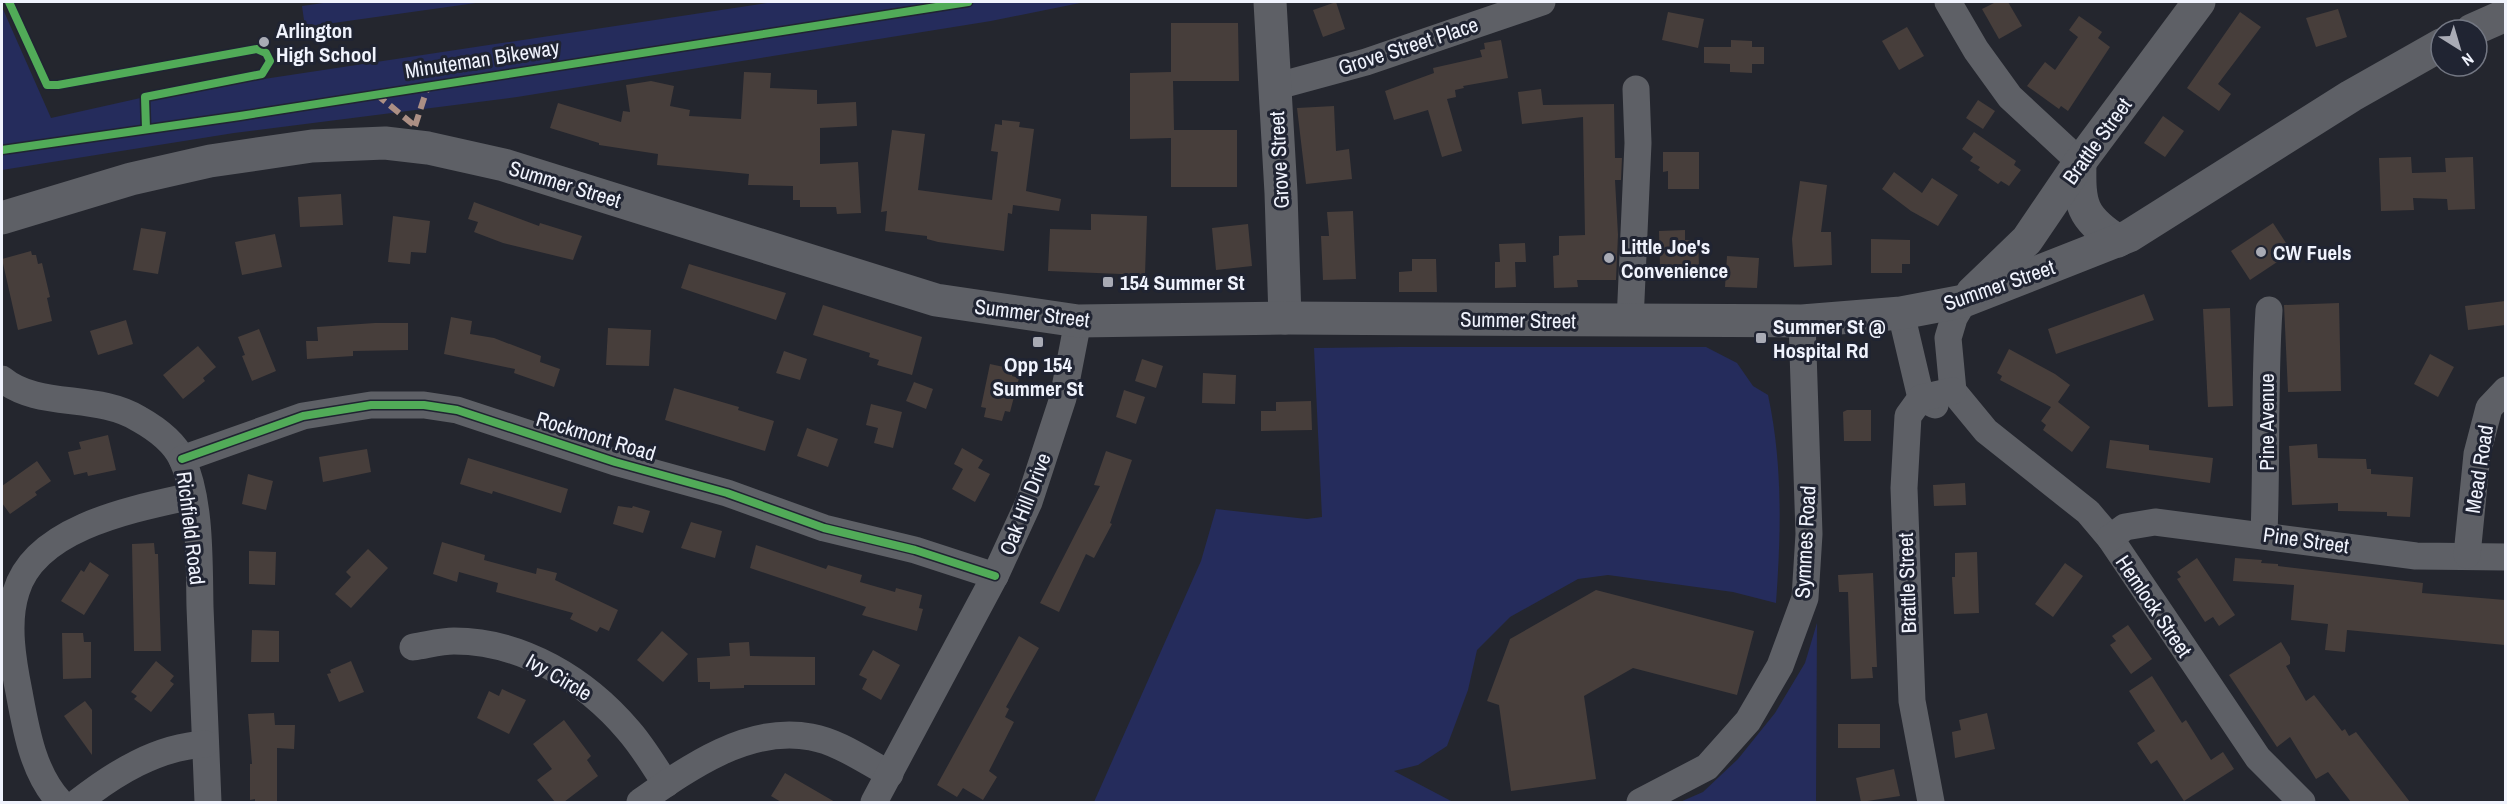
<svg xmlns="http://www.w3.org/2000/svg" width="2507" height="804" viewBox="0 0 2507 804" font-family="'Archivo Narrow',sans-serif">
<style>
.green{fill:#252c5c}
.building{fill:#473e3b}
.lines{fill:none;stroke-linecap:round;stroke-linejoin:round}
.street{stroke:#5e6066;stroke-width:27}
.secondary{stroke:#5e6066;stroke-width:33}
.quiet{stroke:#ac8f84;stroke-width:6;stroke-dasharray:12 6;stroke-linecap:butt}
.cycleway-casing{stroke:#202432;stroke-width:11}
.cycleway{stroke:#51ab58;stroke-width:8}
.poi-dot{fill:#a9abb5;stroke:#202432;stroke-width:2}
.labels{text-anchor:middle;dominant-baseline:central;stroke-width:6;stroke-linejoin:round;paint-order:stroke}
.poi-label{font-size:21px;font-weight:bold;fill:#f0f3fd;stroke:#202432;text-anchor:start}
.street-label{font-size:21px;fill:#f0f3fd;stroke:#202432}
</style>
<rect width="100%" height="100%" fill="#24262e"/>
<g class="green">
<path d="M 330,2 L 483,2 L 305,27 L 302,6 Z"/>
<path d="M 774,2 L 1085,2 L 991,21 L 517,97 L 234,133 L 2,170 L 2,7 L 51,118 L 145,97 Z"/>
<path d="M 1401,347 L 1706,347 L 1737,363 L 1753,386 L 1768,395 C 1783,464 1781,534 1776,603 L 1733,592 L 1608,575 L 1578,579 L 1510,617 L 1477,650 L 1468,690 L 1447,746 L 1418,765 L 1394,771 L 1453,802 L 1094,802 L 1201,561 L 1216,509 L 1307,519 L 1322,517 L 1314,348 Z"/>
<path d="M 1817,623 L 1816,802 L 1680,802 L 1703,792 L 1738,759 L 1775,713 L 1805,663 Z"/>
</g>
<g class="building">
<path d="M 1336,2 L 1345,29 L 1323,37 L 1313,10 Z"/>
<path d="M 1996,2 L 2008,2 L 2022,26 L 1999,39 L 1982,9 Z"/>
<path d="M 2338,9 L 2347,37 L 2316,47 L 2306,18 Z"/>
<path d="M 1668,12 L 1704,19 L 1698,48 L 1662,40 Z"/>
<path d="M 2240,12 L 2261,27 L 2218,84 L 2231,94 L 2219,111 L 2187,88 Z"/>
<path d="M 2079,16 L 2102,32 L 2098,38 L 2110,47 L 2068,111 L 2061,106 L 2059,109 L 2027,86 L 2045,62 L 2055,70 L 2078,37 L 2069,30 Z"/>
<path d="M 1171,23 L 1238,23 L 1239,81 L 1173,81 L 1174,130 L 1237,130 L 1237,187 L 1171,187 L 1171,138 L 1130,139 L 1130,73 L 1171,72 Z"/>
<path d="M 1907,27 L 1924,56 L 1899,70 L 1882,41 Z"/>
<path d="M 1501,40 L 1508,78 L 1463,86 L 1464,88 L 1455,90 L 1456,97 L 1447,99 L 1462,151 L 1442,157 L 1428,110 L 1394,120 L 1385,91 L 1434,73 L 1433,68 L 1482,57 L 1480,50 L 1485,49 L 1484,43 Z"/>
<path d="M 1731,40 L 1752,41 L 1752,47 L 1764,47 L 1764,64 L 1752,64 L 1752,73 L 1730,72 L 1730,64 L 1704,63 L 1704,47 L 1731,47 Z"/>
<path d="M 744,72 L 771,73 L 770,88 L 817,90 L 817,104 L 856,102 L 857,126 L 820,128 L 820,164 L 858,162 L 861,213 L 837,214 L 836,207 L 800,207 L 800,200 L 793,200 L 793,186 L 748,185 L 749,174 L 657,165 L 658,154 L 599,145 L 599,143 L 550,128 L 558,103 L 621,122 L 623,111 L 630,112 L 626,85 L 651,81 L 674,86 L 670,106 L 690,110 L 689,116 L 741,119 Z"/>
<path d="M 1541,89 L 1543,105 L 1614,104 L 1615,158 L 1622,158 L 1621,180 L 1615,180 L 1618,235 L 1616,280 L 1577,280 L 1578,287 L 1554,288 L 1553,256 L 1559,255 L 1559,236 L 1585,235 L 1583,117 L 1522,124 L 1518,92 Z"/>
<path d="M 1978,100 L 1995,111 L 1983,129 L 1966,118 Z"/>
<path d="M 1334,106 L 1336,151 L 1349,149 L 1352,179 L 1306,184 L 1297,108 Z"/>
<path d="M 2163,116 L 2184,131 L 2165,157 L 2144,143 Z"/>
<path d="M 1002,120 L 1020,122 L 1019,127 L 1034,129 L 1026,191 L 1061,199 L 1059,211 L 1013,205 L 1012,214 L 1008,213 L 1004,251 L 938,242 L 927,239 L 927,236 L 885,231 L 887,211 L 881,212 L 892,130 L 925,134 L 918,190 L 992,200 L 998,152 L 991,151 L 995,124 L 1002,125 Z"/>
<path d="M 1974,132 L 2016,161 L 2014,165 L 2021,170 L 2009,186 L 2001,181 L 1998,184 L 1978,170 L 1980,167 L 1970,161 L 1973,157 L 1962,149 Z"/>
<path d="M 1663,152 L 1699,152 L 1699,189 L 1668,189 L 1668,171 L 1663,172 Z"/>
<path d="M 2411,157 L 2412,173 L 2446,172 L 2445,158 L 2473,157 L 2475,209 L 2448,210 L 2447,199 L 2413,198 L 2414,210 L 2381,211 L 2379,158 Z"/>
<path d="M 1894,172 L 1922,193 L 1932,178 L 1958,195 L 1938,226 L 1911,211 L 1882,189 Z"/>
<path d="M 1800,181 L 1827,185 L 1821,232 L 1831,232 L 1832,265 L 1794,267 L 1792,239 Z"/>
<path d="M 341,194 L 343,225 L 300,227 L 298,197 Z"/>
<path d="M 474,202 L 539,226 L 540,223 L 582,236 L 573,260 L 503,243 L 474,232 L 478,222 L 468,219 Z"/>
<path d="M 1353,211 L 1356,279 L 1323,280 L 1321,236 L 1329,236 L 1327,212 Z"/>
<path d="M 1091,214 L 1147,216 L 1145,275 L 1048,271 L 1050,229 L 1091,230 Z"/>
<path d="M 393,216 L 430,221 L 426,253 L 411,252 L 410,264 L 388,262 Z"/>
<path d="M 2273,223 L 2292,252 L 2250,280 L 2231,251 Z"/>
<path d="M 1248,224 L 1252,266 L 1216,270 L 1212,228 Z"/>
<path d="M 141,228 L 166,232 L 158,274 L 133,270 Z"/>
<path d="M 1685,230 L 1685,240 L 1698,240 L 1699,265 L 1660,266 L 1659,231 Z"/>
<path d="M 275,234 L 282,267 L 242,275 L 235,242 Z"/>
<path d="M 1871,239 L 1910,240 L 1910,264 L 1902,264 L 1902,273 L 1871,273 Z"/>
<path d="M 1525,243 L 1526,262 L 1515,262 L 1516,287 L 1495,288 L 1495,262 L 1500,262 L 1499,244 Z"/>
<path d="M 31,251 L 32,255 L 36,255 L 38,264 L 42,263 L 50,297 L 47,298 L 52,321 L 18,330 L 2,259 Z"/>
<path d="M 1727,256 L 1759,258 L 1757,288 L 1725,287 Z"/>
<path d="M 1412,259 L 1436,259 L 1437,292 L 1399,292 L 1399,272 L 1412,271 Z"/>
<path d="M 689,264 L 786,293 L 776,320 L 681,288 Z"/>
<path d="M 2144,294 L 2154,320 L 2056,354 L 2048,329 Z"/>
<path d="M 2505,301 L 2505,325 L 2468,330 L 2465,306 Z"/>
<path d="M 2339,303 L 2341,391 L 2288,392 L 2284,305 Z"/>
<path d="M 823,305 L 922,337 L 912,375 L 877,365 L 879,360 L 869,357 L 870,353 L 813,335 Z"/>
<path d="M 2230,308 L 2233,406 L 2208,407 L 2203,309 Z"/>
<path d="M 451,317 L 472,321 L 470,334 L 494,338 L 541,356 L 540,362 L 560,369 L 554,387 L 514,373 L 515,369 L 444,354 Z"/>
<path d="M 126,320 L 133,344 L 98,355 L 90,331 Z"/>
<path d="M 375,323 L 408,323 L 408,350 L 353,351 L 353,356 L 307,359 L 306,341 L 318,341 L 317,327 Z"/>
<path d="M 608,328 L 651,330 L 649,366 L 606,365 Z"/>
<path d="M 259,329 L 276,371 L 252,381 L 242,356 L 245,355 L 238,337 Z"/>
<path d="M 198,346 L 216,367 L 203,378 L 205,381 L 183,399 L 163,375 Z"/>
<path d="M 2009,349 L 2055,374 L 2070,385 L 2058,402 L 2090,427 L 2072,452 L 2043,430 L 2046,425 L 2041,421 L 2051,407 L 2000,380 L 2002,376 L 1997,373 Z"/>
<path d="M 784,351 L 807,359 L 800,380 L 776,373 Z"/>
<path d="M 2430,354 L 2454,367 L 2438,397 L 2414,384 Z"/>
<path d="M 1142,359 L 1163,366 L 1156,388 L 1135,381 Z"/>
<path d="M 990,364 L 1013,369 L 1012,376 L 1019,378 L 1010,412 L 1005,411 L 1002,421 L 984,417 L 986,408 L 981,407 Z"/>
<path d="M 1203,373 L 1236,375 L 1235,404 L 1202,403 Z"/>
<path d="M 914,382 L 933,389 L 926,409 L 906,401 Z"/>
<path d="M 674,388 L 739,407 L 738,410 L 774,421 L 765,451 L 665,420 Z"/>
<path d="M 1124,390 L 1145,397 L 1136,424 L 1116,417 Z"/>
<path d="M 1311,401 L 1312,430 L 1261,431 L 1261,411 L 1276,411 L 1276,402 Z"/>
<path d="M 871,404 L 902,412 L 893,448 L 874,443 L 878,428 L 866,425 Z"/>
<path d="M 1847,410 L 1871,410 L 1871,441 L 1844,441 L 1843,412 Z"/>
<path d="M 807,428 L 838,439 L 828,467 L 797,456 Z"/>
<path d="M 108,435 L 116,470 L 88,476 L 87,472 L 74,475 L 68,452 L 81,449 L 79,442 Z"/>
<path d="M 2110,440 L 2149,445 L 2149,450 L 2213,458 L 2210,483 L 2106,468 Z"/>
<path d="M 2317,444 L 2318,458 L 2366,459 L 2367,469 L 2371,469 L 2371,474 L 2413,477 L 2410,517 L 2387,516 L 2387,512 L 2338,511 L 2338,503 L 2292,505 L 2289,446 Z"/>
<path d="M 962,448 L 983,460 L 978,468 L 990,474 L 975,502 L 952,489 L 963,469 L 954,464 Z"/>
<path d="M 367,449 L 371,472 L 323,482 L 319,457 Z"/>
<path d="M 1106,451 L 1132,460 L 1110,523 L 1112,524 L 1094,558 L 1086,554 L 1059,612 L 1040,603 L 1100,486 L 1094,485 Z"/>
<path d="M 468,458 L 568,489 L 561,513 L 493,491 L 492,494 L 460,484 Z"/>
<path d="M 37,461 L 51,481 L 35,492 L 37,495 L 10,514 L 2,503 L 2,486 Z"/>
<path d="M 248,474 L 273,481 L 266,510 L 242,504 Z"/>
<path d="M 1965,483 L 1966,505 L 1934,506 L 1933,485 Z"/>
<path d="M 618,506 L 632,508 L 633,506 L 650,511 L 643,533 L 613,524 Z"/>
<path d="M 691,522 L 722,531 L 715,558 L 681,548 Z"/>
<path d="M 442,542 L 485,555 L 484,560 L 536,574 L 537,568 L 557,573 L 555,580 L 618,610 L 609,631 L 600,627 L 597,632 L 570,619 L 573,613 L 496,592 L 498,583 L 459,572 L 457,582 L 433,574 Z"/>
<path d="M 154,543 L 155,554 L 158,554 L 161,651 L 134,651 L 132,544 Z"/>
<path d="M 756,545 L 826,569 L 828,565 L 862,575 L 860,582 L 895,592 L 896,588 L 922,595 L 919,608 L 923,609 L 917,631 L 862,615 L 866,607 L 750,568 Z"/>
<path d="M 368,549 L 388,568 L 351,608 L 335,594 L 351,577 L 346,572 Z"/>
<path d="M 249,551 L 276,552 L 275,585 L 249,584 Z"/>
<path d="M 1977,552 L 1979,613 L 1954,614 L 1952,577 L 1955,577 L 1955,553 Z"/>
<path d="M 2197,558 L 2235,615 L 2219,626 L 2213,617 L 2205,622 L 2177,579 L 2181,577 L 2177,572 Z"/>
<path d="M 2235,558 L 2262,560 L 2261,563 L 2278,564 L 2278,566 L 2423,583 L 2422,593 L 2505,600 L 2505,645 L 2347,630 L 2345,652 L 2325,650 L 2328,624 L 2291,620 L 2294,585 L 2233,581 Z"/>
<path d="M 90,562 L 109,575 L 84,615 L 61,601 L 81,570 L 84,572 Z"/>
<path d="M 2065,563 L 2083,576 L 2053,617 L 2035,604 Z"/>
<path d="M 1873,573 L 1877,667 L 1872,667 L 1873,678 L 1851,679 L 1848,592 L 1839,592 L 1838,575 Z"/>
<path d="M 1596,590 L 1754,631 L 1737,695 L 1633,668 L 1584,696 L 1596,779 L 1511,791 L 1499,705 L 1487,701 L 1510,639 Z"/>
<path d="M 2128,625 L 2152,659 L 2131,674 L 2110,645 L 2116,641 L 2112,636 Z"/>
<path d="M 252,630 L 279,631 L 279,662 L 251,662 Z"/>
<path d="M 662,631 L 688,654 L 663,682 L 637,660 Z"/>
<path d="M 62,633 L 83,633 L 84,642 L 91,642 L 91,678 L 63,679 Z"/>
<path d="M 1019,636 L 1039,648 L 1006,707 L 1009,709 L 1005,717 L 1014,722 L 989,771 L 997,777 L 983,800 L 963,788 L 957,797 L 937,785 Z"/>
<path d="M 749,642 L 750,656 L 815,657 L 815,685 L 744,685 L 744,688 L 710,689 L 710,682 L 698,682 L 697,658 L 730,656 L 729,643 Z"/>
<path d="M 2281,642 L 2290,657 L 2290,664 L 2286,666 L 2306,701 L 2314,695 L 2342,731 L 2345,729 L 2349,736 L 2356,732 L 2410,802 L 2351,802 L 2328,772 L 2316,779 L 2290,737 L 2277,747 L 2229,675 Z"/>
<path d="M 873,650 L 900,665 L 881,700 L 862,689 L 867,679 L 859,675 Z"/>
<path d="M 156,661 L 174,676 L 170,681 L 174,684 L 151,712 L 134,699 L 137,696 L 131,692 Z"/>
<path d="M 351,661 L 364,692 L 339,702 L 327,674 L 331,673 L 330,670 Z"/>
<path d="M 2152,676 L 2182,723 L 2186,720 L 2211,760 L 2223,752 L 2234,769 L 2184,801 L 2157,760 L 2151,764 L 2137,743 L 2155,731 L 2129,691 Z"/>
<path d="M 502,689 L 526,700 L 509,734 L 477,718 L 489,691 L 499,696 Z"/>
<path d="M 85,701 L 92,710 L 92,755 L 64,716 Z"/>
<path d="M 274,713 L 275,725 L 295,725 L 294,749 L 277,748 L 277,802 L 255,802 L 255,799 L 250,800 L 250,764 L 252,764 L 248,714 Z"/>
<path d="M 1987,713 L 1995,749 L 1955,758 L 1952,732 L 1961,730 L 1959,720 Z"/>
<path d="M 564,720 L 591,756 L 587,760 L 598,776 L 564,802 L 555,802 L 537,780 L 552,769 L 533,744 Z"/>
<rect x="1838" y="724" width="42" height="24"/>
<path d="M 1894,769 L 1900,796 L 1861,802 L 1856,778 Z"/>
<path d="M 785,773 L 835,802 L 781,802 L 771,796 Z"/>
</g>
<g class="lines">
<g class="street">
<path d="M 1948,2 L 1976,50 L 2010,97 L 2080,162"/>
<path d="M 1274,87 L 1366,62 L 1542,2"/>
<path d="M 1964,301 L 1954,318 L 1948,338 L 1953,391 L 1986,431 L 2088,512 L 2110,538 L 2258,758 L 2302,802"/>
<path d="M 1901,313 L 1921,398 L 1935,405"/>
<path d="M 1630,322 L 1638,143 L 1636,89"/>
<path d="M 2,379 C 38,409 97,393 139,419 C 155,428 174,442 182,459 C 201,500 199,562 200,607 C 203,672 205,737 208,802"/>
<path d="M 182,459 L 303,416 L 371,405 L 424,405 L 457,410 L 615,462 L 727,493 L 824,528 L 915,550 L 995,576"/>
<path d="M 2264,534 C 2267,459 2264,385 2269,310"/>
<path d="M 2110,538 L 2125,527 L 2155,522 L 2416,556 L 2506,557"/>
<path d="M 2467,555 L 2477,454 L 2489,408 L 2506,390"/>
<path d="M 413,647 C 427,645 441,641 454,641 C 522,641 586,680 629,731 C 643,747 654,766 666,784"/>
<path d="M 60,802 C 33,773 26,730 19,692 C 13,662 6,623 16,592 C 35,527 133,509 192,496"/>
<path d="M 78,802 C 115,773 157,747 205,744"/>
<path d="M 640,802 C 688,768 748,725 811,737 C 839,742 865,761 890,774"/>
<path d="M 874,802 L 995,576 L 1029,502 L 1063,398 L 1078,321"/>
<path d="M 1640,802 L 1707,767 L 1748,721 L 1780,666 L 1805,598 L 1809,534 L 1802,321"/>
<path d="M 1931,802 L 1912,701 L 1904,488 L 1908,416 L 1921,398 L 1953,391"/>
</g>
<g class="secondary">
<path d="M 1270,2 L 1281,193 L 1285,318"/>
<path d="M 2472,30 L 2506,15"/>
<path d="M 2080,162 C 2079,205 2081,217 2118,241"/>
<path d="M 2,218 L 131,179 L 210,161 L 312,146 L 385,143 L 428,148 L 504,165 L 936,300 L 1078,321 L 1285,318 L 1802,321 L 1901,313 L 1964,301 L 2129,236 L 2351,96 L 2441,45"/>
<path d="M 1972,293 L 2027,240 L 2080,162 L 2199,2"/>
</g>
<g class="quiet">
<path d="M 376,94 L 415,126"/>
<path d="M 415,126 L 428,86"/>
</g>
<g class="cycleway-casing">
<g id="cycleway">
<path d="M 9,2 L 47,85 L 58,85 L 257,49 L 266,53 L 270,61 L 262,74 L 145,97 L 146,129"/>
<path d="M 2,150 L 240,116 L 968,2"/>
<path d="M 182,459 L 303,416 L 371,405 L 424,405 L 457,410 L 615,462 L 727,493 L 824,528 L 915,550 L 995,576"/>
</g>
</g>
<use href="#cycleway" class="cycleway"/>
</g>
<g class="poi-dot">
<circle cx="264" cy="42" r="6"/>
<circle cx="2261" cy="252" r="6"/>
<circle cx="1609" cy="258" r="6"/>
<rect x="1102" y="276" width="12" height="12" rx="3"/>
<rect x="1755" y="332" width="12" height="12" rx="3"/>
<rect x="1032" y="336" width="12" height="12" rx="3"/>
</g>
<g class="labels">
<g class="poi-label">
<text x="276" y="30">Arlington<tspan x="276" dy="24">High School</tspan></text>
<text x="1621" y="246">Little Joe's<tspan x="1621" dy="24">Convenience</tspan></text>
<text x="2273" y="252">CW Fuels</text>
<text x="1120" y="282">154 Summer St</text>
<text x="1773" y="326">Summer St @<tspan x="1773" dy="24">Hospital Rd</tspan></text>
<text x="1038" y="364" text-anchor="middle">Opp 154<tspan x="1038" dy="24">Summer St</tspan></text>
</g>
<g class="street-label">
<text transform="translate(1408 46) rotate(-18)">Grove Street Place</text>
<text transform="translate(482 59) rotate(-9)">Minuteman Bikeway</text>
<text transform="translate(2097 141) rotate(-54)">Brattle Street</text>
<text transform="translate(1279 160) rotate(-93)">Grove Street</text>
<text transform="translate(565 184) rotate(17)">Summer Street</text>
<text transform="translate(1999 285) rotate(-19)">Summer Street</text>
<text transform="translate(1032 313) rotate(7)">Summer Street</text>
<text transform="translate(1518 320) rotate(1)">Summer Street</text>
<text transform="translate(2266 422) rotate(-90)">Pine Avenue</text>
<text transform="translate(596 436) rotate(17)">Rockmont Road</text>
<text transform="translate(2479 469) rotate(-81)">Mead Road</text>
<text transform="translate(1025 504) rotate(-69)">Oak Hill Drive</text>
<text transform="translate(191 528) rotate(83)">Richfield Road</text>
<text transform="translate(2306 540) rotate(8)">Pine Street</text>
<text transform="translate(1805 542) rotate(-87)">Symmes Road</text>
<text transform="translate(1907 583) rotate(-92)">Brattle Street</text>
<text transform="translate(2154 606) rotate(56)">Hemlock Street</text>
<text transform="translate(559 677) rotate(30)">Ivy Circle</text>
</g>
</g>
<rect width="2507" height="804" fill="none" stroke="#f0f3fd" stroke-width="6"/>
<g transform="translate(2459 48) rotate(143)"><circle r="28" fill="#202432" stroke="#737783" stroke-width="1.5"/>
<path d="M0-4.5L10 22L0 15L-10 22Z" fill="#a9abb5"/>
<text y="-9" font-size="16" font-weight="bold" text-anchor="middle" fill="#f0f3fd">N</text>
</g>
</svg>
